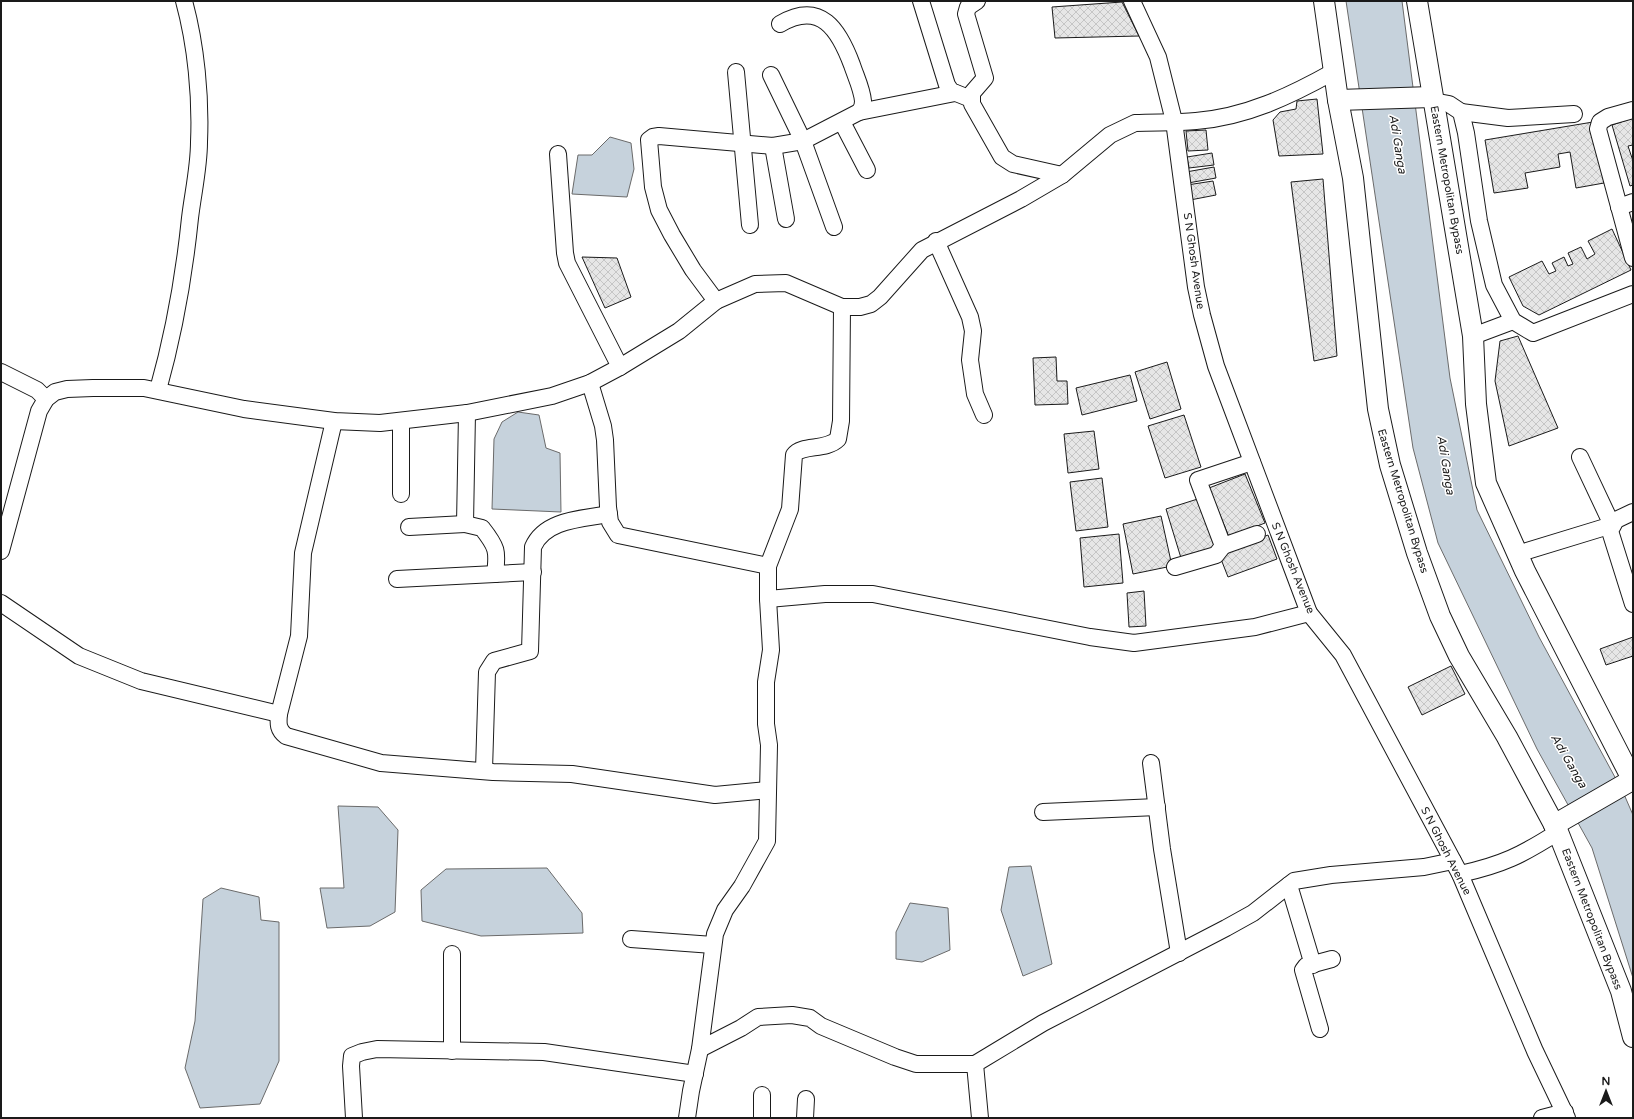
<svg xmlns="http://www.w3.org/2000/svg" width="1634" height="1119" viewBox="0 0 1634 1119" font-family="'Varela Round',sans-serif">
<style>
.water{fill:#c6d2dc;stroke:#6a6a6a}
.building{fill:url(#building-cross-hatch);stroke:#1a1a1a}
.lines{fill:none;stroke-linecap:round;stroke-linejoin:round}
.minor-casing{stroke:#1a1a1a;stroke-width:18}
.major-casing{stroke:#1a1a1a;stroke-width:22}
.minor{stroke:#fff;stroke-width:16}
.major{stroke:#fff;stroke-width:20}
.labels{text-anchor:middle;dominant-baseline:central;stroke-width:3;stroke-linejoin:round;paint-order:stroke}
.street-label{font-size:11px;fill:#1a1a1a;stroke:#fff}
.water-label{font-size:12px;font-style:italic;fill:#1a1a1a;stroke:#fff}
</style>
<defs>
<pattern id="building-cross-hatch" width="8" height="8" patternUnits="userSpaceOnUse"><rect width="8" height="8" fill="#e6e6e6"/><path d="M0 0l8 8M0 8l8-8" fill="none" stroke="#c5c5c5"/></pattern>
</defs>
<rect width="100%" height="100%" fill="#fff"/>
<g class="water">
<path d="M 1346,1 L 1402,1 L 1450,378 L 1477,510 L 1539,637 L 1623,792 L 1633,815 L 1633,978 L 1592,848 L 1537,749 L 1438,543 L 1413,448 Z"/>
<path d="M 610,137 L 631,143 L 634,169 L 627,197 L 572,194 L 578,155 L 592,155 Z"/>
<path d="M 518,412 L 539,415 L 546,448 L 560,453 L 561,512 L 492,509 L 494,439 L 502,422 Z"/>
<path d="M 338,806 L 378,807 L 398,830 L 395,912 L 370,926 L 327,928 L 320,888 L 344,888 Z"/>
<path d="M 1031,866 L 1052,964 L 1023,976 L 1001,910 L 1009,867 Z"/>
<path d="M 547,868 L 582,913 L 583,933 L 481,936 L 422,921 L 421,890 L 446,869 Z"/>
<path d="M 221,888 L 259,897 L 261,920 L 279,922 L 279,1061 L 260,1104 L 200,1108 L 185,1068 L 195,1021 L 203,899 Z"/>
<path d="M 910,903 L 948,908 L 950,950 L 922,962 L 896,959 L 896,932 Z"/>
</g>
<g class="building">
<path d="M 1122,2 L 1139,36 L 1055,38 L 1052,7 Z"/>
<path d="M 1317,99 L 1323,154 L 1279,156 L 1273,120 L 1280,112 L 1296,109 L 1297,101 Z"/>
<path d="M 1633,118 L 1633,145 L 1628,146 L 1633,161 L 1633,185 L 1630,186 L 1612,125 Z"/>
<path d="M 1593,122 L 1604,183 L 1576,188 L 1570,152 L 1558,154 L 1560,167 L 1525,173 L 1528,188 L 1494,193 L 1485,140 Z"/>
<path d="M 1206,130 L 1208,150 L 1188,151 L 1186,131 Z"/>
<path d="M 1212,153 L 1214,165 L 1189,168 L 1187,157 Z"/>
<path d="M 1214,167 L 1216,178 L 1188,183 L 1186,172 Z"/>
<path d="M 1323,179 L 1337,356 L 1314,361 L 1291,182 Z"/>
<path d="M 1213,181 L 1216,195 L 1190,200 L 1187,185 Z"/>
<path d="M 1612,229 L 1631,270 L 1539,315 L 1523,306 L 1509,277 L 1542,261 L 1549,274 L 1556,271 L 1552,263 L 1564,257 L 1568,266 L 1573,264 L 1568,253 L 1581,247 L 1587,259 L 1595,254 L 1588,241 Z"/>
<path d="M 582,257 L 617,258 L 631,297 L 605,308 Z"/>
<path d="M 1518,336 L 1558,428 L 1509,446 L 1495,381 L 1500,341 Z"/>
<path d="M 1056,357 L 1057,381 L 1067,381 L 1068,404 L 1035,405 L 1033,358 Z"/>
<path d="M 1167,362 L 1181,409 L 1150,419 L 1135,372 Z"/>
<path d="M 1130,375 L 1137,401 L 1082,415 L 1076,388 Z"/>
<path d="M 1184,415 L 1201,467 L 1165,478 L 1148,426 Z"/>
<path d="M 1094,431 L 1099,469 L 1068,473 L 1064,434 Z"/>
<path d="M 1245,474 L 1265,523 L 1229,537 L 1209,488 Z"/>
<path d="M 1102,478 L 1108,527 L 1076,531 L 1070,482 Z"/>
<path d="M 1204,497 L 1220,546 L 1181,558 L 1166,509 Z"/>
<path d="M 1161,516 L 1172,566 L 1133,574 L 1123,524 Z"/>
<path d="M 1119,534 L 1123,583 L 1084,587 L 1080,538 Z"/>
<path d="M 1268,535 L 1277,559 L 1228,577 L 1219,554 Z"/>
<path d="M 1144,591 L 1146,626 L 1129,627 L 1127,593 Z"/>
<path d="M 1633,637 L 1633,656 L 1606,665 L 1600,649 Z"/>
<path d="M 1451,666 L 1465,694 L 1422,715 L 1408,687 Z"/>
</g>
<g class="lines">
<g class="minor-casing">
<g id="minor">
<path d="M 921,1 L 947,85 L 951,91 L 971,99"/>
<path d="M 977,1 L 968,7 L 966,14 L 985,78 L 972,93 L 972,104 L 1002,157 L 1013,164 L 1062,175"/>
<path d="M 1132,1 L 1158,57 L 1174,121 L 1196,287 L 1202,315 L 1216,366 L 1309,613 L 1343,655 L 1460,874 L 1535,1051 L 1567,1118"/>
<path d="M 736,72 L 750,225"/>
<path d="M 771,75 L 803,141 L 834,227"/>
<path d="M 1433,101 L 1449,104 L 1461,112 L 1466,133 L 1479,221 L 1494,285 L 1513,321 L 1533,333 L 1633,294"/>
<path d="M 1633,110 L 1608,117 L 1600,122 L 1598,129 L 1633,258"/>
<path d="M 859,112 L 955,93"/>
<path d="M 1461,112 L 1508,118 L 1574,114"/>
<path d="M 842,122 L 867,170"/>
<path d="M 773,146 L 786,219"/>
<path d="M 558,154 L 565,253 L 567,263 L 620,367"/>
<path d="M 1619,207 L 1633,202"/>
<path d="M 936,241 L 970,317 L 973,331 L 970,360 L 975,394 L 984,415"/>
<path d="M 716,301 L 693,270 L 672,235 L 659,210 L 653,187 L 649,140 L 653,137 L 659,136 L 773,146 L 803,141 L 859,112 C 862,109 863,105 863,101 C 862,89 856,77 852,65 C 839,30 821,0 780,24"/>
<path d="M 1473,336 L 1513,321"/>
<path d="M 1,372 L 37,390 L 46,399"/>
<path d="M 590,383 L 603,426 L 605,440 L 608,507 L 610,522 L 618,535 L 768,566 L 790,509 L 794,455 C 802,444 826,451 838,439 L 841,421 L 842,307"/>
<path d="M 158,390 C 174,333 184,277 190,218 C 193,193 199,167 199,142 C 201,97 196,45 184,1"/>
<path d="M 467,413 L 465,524 L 482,528 C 497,547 498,551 495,574"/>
<path d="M 334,421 L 303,553 L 299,636 L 279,714 C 278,724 278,730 286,736 L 381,763 L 493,772 L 572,774 L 715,795 L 768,790"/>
<path d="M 401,494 L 401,422"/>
<path d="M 1633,512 L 1616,520 L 1610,531 L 1633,604"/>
<path d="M 409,527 L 465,524"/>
<path d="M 1223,546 L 1257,534"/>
<path d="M 1,551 L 39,411 L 46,399 L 55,392 L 67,389 L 93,388 L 144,388 L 244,409 L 334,421 L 380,423 L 467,413 L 552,396 L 590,383 L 620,367 L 679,331 L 716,301 L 755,284 L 786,283 L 842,307 L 860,307 L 871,304 L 880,297 L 922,250 L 1021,199 L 1062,175 L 1110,135 L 1135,123 C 1155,122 1176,123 1196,121 C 1246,117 1290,96 1333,72"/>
<path d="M 1517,554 L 1612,525 L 1580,457"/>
<path d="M 768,566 L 768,599 L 771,650 L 766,682 L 766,724 L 769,745 L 767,841 L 742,886 L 725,910 L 715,934 L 700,1049 L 741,1028 L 758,1017 L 792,1015 L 810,1018 L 821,1026 L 895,1057 L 916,1064 L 975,1064"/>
<path d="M 1175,567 L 1216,555 L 1223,546 L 1198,480 L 1252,462"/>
<path d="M 397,579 L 533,572"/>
<path d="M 768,599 L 825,594 L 873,594 L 1090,637 L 1134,643 L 1255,627 L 1309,613"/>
<path d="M 1,603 L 79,656 L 141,681 L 279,714"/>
<path d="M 1151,763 L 1162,849 L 1179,953"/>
<path d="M 484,770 L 487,672 L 494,661 L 530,651 L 533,547 C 545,519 583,519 609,514"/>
<path d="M 1043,812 L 1157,807"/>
<path d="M 1460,874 C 1502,865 1522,855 1558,832"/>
<path d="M 1289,885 L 1313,965"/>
<path d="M 631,939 L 713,945"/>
<path d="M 452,954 L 452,1051"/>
<path d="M 1320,1029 L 1303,970 L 1306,966 L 1332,959"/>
<path d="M 354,1118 L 351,1066 L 352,1056 L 362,1052 L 377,1049 L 544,1052 L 695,1074"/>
<path d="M 687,1118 L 691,1091 L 700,1049"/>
<path d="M 762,1118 L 762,1095"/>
<path d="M 805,1118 L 806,1099"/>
<path d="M 980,1118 L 975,1064 L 1043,1023 L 1226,928 L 1253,913 L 1294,881 L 1331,875 L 1424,867 L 1453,861"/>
<path d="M 1542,1118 L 1565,1112"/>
</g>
</g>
<g class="major-casing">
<g id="major">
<path d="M 1324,1 L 1338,100 L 1353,178 L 1378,409 L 1390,465 L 1417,553 L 1440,616 L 1459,656 L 1507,737 L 1558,832 L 1621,991 L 1633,1037"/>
<path d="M 1417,1 L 1473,336 L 1476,404 L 1486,483 L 1525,571 L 1633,781"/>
<path d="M 1338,100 L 1432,97"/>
<path d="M 1554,825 L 1632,780"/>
</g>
</g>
<use href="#minor" class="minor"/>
<use href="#major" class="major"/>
</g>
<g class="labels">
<g class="street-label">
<text transform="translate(1447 180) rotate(80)">Eastern Metropolitan Bypass</text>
<text transform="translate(1194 261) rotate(82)">S N Ghosh Avenue</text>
<text transform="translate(1403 501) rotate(73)">Eastern Metropolitan Bypass</text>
<text transform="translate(1293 568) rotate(68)">S N Ghosh Avenue</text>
<text transform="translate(1446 851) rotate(63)">S N Ghosh Avenue</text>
<text transform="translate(1592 919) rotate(69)">Eastern Metropolitan Bypass</text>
</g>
<g class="water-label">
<text transform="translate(1398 144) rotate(81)">Adi Ganga</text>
<text transform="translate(1446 465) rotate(81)">Adi Ganga</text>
<text transform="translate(1569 761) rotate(60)">Adi Ganga</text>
</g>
</g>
<rect width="1634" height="1119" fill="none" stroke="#1a1a1a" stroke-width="4"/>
<g transform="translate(1606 1091)" stroke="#ffffff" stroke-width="3" paint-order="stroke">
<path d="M0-3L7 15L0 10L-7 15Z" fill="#1a1a1a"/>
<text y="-6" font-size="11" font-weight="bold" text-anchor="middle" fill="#1a1a1a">N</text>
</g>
</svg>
